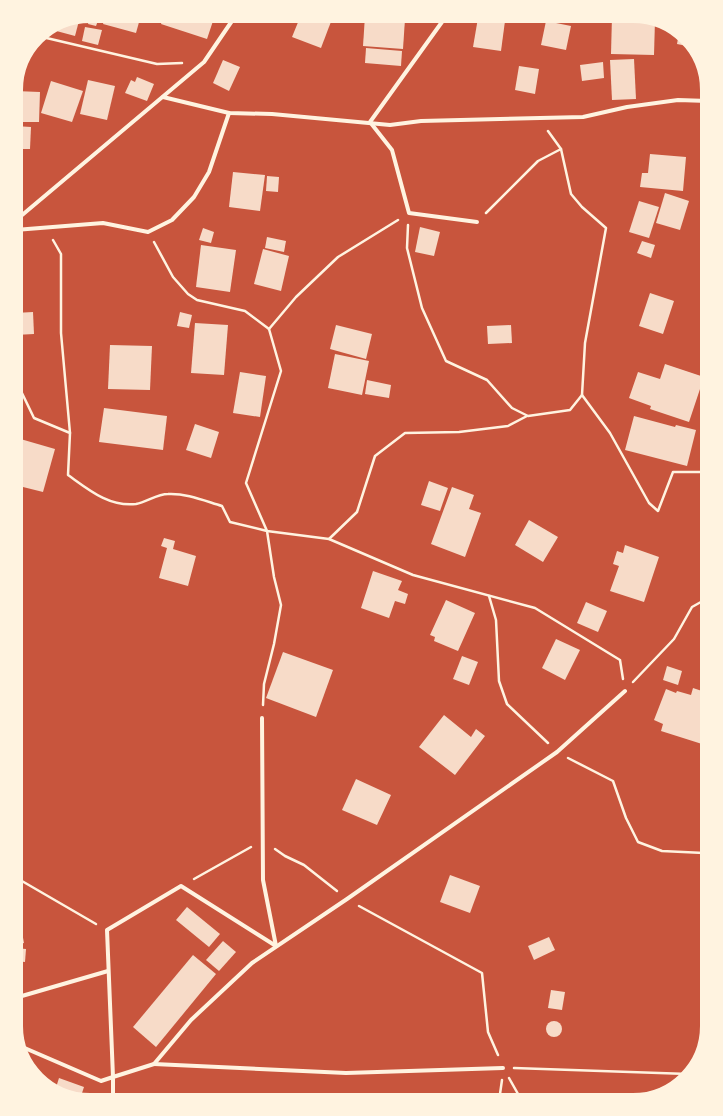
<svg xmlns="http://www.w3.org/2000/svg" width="723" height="1116" viewBox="0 0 723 1116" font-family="Ubuntu,sans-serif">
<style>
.building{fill:#f7dbc8}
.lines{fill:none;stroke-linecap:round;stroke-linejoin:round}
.path{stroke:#fff3e0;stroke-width:2.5}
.minor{stroke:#fff3e0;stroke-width:4}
.rim{fill:none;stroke:#fff3e0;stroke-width:2}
</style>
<rect width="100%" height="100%" fill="#c8553d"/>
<g class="building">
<path d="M 90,15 L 100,15 L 96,26 L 88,24 Z"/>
<path d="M 106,15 L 141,15 L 136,33 L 103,24 Z"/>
<path d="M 164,15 L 215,15 L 207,39 L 161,24 Z"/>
<path d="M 301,15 L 322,15 L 332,19 L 321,48 L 292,37 Z"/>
<path d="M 365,16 L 405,19 L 403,49 L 363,46 Z"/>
<path d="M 612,16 L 641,16 L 655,20 L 654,55 L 611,54 Z"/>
<path d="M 80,17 L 75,36 L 49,29 L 61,21 Z"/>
<path d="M 478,18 L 505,21 L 501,51 L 473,47 Z"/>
<path d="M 546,21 L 571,26 L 566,50 L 541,45 Z"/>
<path d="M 85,27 L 102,30 L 98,45 L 82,41 Z"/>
<path d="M 679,33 L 683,38 L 692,47 L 677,44 Z"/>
<path d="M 366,48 L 402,51 L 401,66 L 365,63 Z"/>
<path d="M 634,59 L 636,99 L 612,100 L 610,60 Z"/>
<path d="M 223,60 L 240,67 L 229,91 L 213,83 Z"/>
<path d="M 603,62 L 604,78 L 582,81 L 580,65 Z"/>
<path d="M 519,66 L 539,69 L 535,94 L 515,90 Z"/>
<path d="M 137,77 L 154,84 L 147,101 L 125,93 L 131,80 L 135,82 Z"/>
<path d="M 88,80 L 115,86 L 107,120 L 80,114 Z"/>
<path d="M 51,81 L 83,91 L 72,122 L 41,113 Z"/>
<path d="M 15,91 L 40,92 L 39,122 L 15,122 Z"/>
<path d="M 15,126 L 31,127 L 30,149 L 15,149 Z"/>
<path d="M 650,154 L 686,157 L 683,191 L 640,187 L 642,173 L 648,173 Z"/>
<path d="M 233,172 L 265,175 L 260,211 L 229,207 Z"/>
<path d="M 267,176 L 279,177 L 278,192 L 266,191 Z"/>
<path d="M 665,193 L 689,201 L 680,230 L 656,223 Z"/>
<path d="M 639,201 L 659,207 L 649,238 L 629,232 Z"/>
<path d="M 420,227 L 440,232 L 434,256 L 415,252 Z"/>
<path d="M 203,228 L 214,232 L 211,243 L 199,240 Z"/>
<path d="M 267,237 L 286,241 L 284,252 L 265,248 Z"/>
<path d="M 642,241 L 655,245 L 651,258 L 637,253 Z"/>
<path d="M 201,245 L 236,250 L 230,292 L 196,287 Z"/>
<path d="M 263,249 L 289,256 L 281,291 L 254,284 Z"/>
<path d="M 650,293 L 674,301 L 663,334 L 639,326 Z"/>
<path d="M 33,312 L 34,334 L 15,335 L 15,313 Z"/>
<path d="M 180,312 L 192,315 L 189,328 L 177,326 Z"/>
<path d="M 195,323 L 228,325 L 224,375 L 191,373 Z"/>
<path d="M 336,325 L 372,334 L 366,359 L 330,349 Z"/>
<path d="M 511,325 L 512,343 L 488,344 L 487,326 Z"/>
<path d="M 110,345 L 152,346 L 150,390 L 108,389 Z"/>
<path d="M 335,354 L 369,361 L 362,395 L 328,388 Z"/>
<path d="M 708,362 L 708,376 L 704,375 Z"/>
<path d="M 665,364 L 704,377 L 689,422 L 650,409 L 651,406 L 629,398 L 638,372 L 660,379 Z"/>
<path d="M 240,372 L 266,376 L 260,417 L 233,413 Z"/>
<path d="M 367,380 L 391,385 L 389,398 L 365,394 Z"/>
<path d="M 104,408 L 167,416 L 163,450 L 99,442 Z"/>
<path d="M 634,416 L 675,427 L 676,425 L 696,430 L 687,466 L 625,450 Z"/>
<path d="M 195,424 L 219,432 L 211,458 L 186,450 Z"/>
<path d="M 17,438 L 55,449 L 43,492 L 15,485 L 15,444 Z"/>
<path d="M 429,481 L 448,488 L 440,511 L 421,505 Z"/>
<path d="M 452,487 L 474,495 L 469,509 L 481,513 L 465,557 L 431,544 Z"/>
<path d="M 529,520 L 558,537 L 543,562 L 515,545 Z"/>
<path d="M 164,538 L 175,541 L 173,549 L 196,556 L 188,586 L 159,578 L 167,548 L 161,546 Z"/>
<path d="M 625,545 L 659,557 L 644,602 L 610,591 L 619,566 L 613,564 L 617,551 L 623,553 Z"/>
<path d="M 373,571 L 402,581 L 398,590 L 408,594 L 405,604 L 395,601 L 389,618 L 361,608 Z"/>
<path d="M 446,600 L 475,613 L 458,651 L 434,641 L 435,637 L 430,635 Z"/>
<path d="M 586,602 L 607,611 L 598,632 L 577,623 Z"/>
<path d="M 708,607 L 708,634 L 703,628 L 702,621 L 703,613 Z"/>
<path d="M 556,639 L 580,650 L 565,680 L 542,668 Z"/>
<path d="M 283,652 L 333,670 L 316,717 L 266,698 Z"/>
<path d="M 462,656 L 478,662 L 469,685 L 453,679 Z"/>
<path d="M 667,666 L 682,671 L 678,685 L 663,680 Z"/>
<path d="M 693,688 L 702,691 L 700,698 L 708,701 L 708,726 L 702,744 L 661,731 L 663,724 L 654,720 L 666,689 L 676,693 L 677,691 L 691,695 Z"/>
<path d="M 444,715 L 471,737 L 476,729 L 485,736 L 455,775 L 419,747 Z"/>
<path d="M 356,779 L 391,795 L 377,825 L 342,810 Z"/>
<path d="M 450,875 L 480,886 L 470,913 L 440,902 Z"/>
<path d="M 187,907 L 220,934 L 209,947 L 176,920 Z"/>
<path d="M 22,932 L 24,943 L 15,945 L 15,934 Z"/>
<path d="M 549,937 L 555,950 L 534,960 L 528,946 Z"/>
<path d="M 223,941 L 236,952 L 219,971 L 206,960 Z"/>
<path d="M 15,948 L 26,949 L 25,962 L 15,961 Z"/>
<path d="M 193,955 L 216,974 L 156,1047 L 133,1027 Z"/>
<path d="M 551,990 L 565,992 L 562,1010 L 548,1008 Z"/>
<circle cx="554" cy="1029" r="8"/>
<path d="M 59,1078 L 84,1087 L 80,1099 L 55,1091 Z"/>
</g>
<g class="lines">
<g class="path">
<path d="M 38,36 L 157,64 L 182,63"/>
<path d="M 548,131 L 561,149 L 571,194 L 582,207 L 606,228 L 585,343 L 582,395 L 610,433 L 649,503 L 658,511 L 673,472 L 708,472"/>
<path d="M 486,213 L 538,161 L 561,149"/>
<path d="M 398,220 L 338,257 L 296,297 L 269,329 L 281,371 L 246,483 L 267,531 L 329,539 L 413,575 L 535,608 L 620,660 L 623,679"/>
<path d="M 408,225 L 407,248 L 422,308 L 446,361 L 487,380 L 512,408 L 528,416 L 570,410 L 582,395"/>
<path d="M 53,240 L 61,254 L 61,333 L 70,433"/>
<path d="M 154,242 L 173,277 L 188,294 L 197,300 L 245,311 L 269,329"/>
<path d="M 15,346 L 20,389 L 34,418 L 70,433 L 68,475 C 89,490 109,507 136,504 C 147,502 157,494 168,494 C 186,493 205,501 222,506 L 230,522 L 267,531 L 274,577 L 281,605 L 274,644 L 264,684 L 263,705"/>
<path d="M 329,539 L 357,512 L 375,456 L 405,433 L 459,432 L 508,426 L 527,416"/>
<path d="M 489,596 L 496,620 L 499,681 L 507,704 L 548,743"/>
<path d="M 633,682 L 674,639 L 692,607 L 708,598"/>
<path d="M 568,758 L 613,781 L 626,818 L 638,842 L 662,851 L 704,853 L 708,852"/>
<path d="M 275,849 L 285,856 L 304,865 L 337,891"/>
<path d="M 15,877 L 96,924"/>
<path d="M 194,879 L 251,847"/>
<path d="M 359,906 L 482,973 L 488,1032 L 498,1055"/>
<path d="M 514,1068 L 688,1074"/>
<path d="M 509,1078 L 522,1101"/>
<path d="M 499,1101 L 502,1080"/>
</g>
<g class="minor">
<path d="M 447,15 L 370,122 L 392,150 L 409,213 L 477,222"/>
<path d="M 163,97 L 229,113 L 272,114 L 390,125 L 421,121 L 583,117 L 627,107 L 678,100 L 708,101"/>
<path d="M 15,221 L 204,62 L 236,15"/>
<path d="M 15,230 L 103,223 L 148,232 L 172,220 L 194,197 L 209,172 L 229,113"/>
<path d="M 262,718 L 263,880 L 276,946"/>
<path d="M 15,998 L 108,971"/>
<path d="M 20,1046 L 101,1081 L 113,1077 L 107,930 L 181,886 L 276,946"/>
<path d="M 154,1064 L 346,1073 L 503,1068"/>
<path d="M 113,1101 L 113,1077 L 154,1064 L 191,1020 L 252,963 L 347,899 L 557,752 L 625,691"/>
</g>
</g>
<path d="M0 0H723V1116H0ZM90 22H633A68 68 0 0 1 701 90V1026A68 68 0 0 1 633 1094H90A68 68 0 0 1 22 1026V90A68 68 0 0 1 90 22Z" fill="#fff3e0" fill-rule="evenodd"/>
<path class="rim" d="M90 22H633A68 68 0 0 1 701 90V1026A68 68 0 0 1 633 1094H90A68 68 0 0 1 22 1026V90A68 68 0 0 1 90 22Z"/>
</svg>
